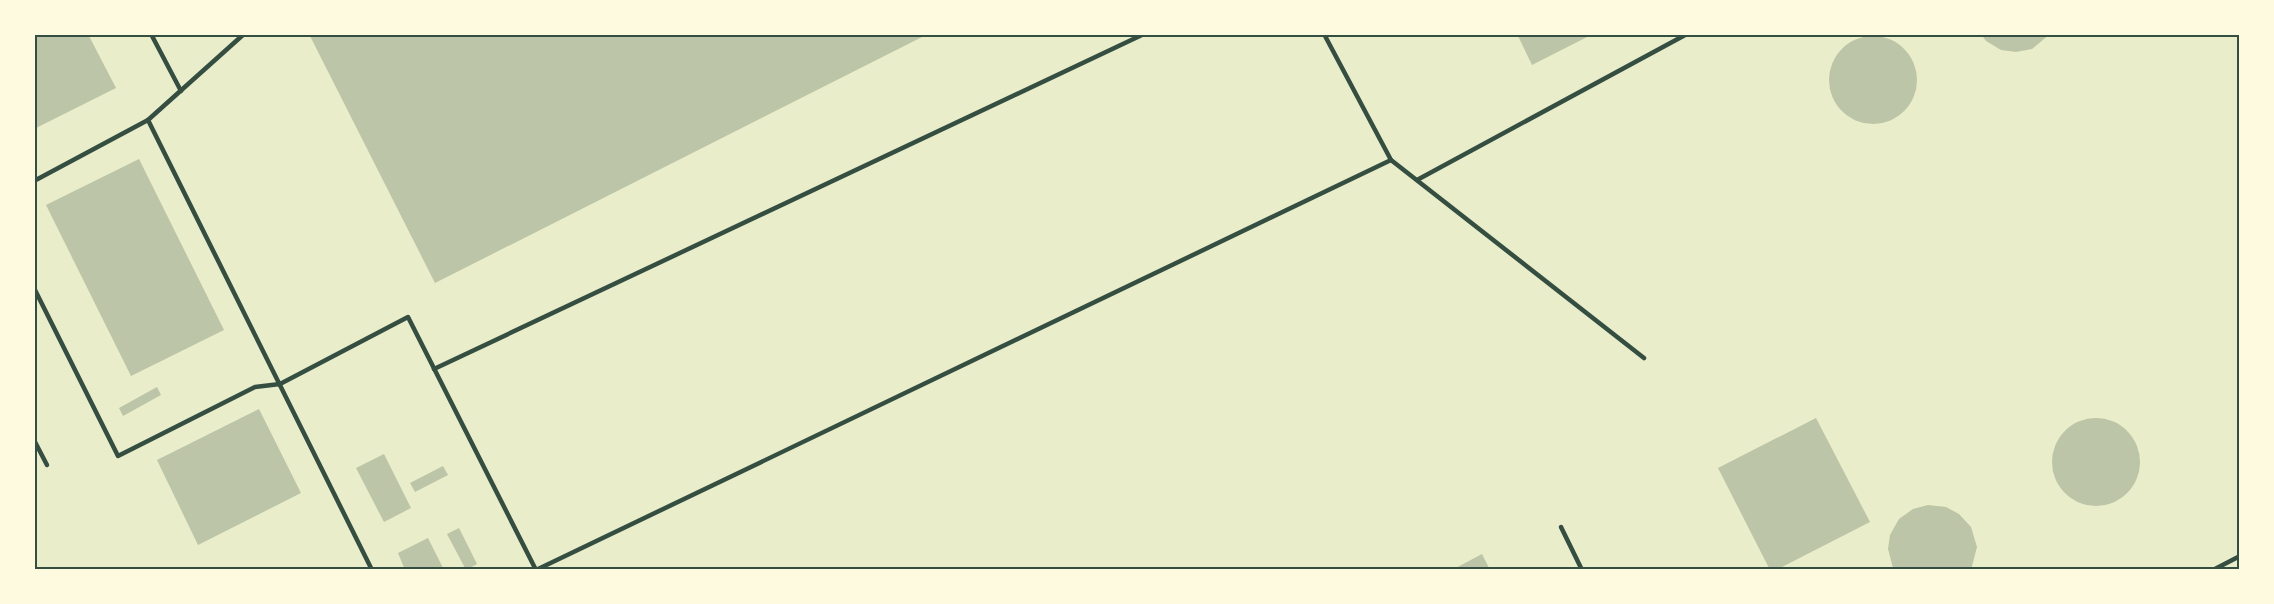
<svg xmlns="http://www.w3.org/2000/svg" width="2274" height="604" viewBox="0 0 2274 604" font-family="'Noto Sans',sans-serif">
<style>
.building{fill:#bcc5a7}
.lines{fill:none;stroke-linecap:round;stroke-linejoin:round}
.service{stroke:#344e41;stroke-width:4.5}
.neatline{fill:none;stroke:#344e41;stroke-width:2}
</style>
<rect width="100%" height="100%" fill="#e9edc9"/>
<g class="building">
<path d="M 34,34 L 88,34 L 116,88 L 34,129 Z"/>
<path d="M 309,34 L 928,34 L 435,283 Z"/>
<path d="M 1517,34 L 1593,34 L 1532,65 Z"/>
<path d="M 1981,34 L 2050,34 L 2032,49 L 2016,52 L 2001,50 L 1986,41 Z"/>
<circle cx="1873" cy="80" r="44"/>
<path d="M 139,159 L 224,330 L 131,376 L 46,205 Z"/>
<path d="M 157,387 L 161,395 L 123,416 L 119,408 Z"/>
<path d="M 259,409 L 301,493 L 198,545 L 157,460 Z"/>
<path d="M 1816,418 L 1870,522 L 1776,570 L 1770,570 L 1718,468 Z"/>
<circle cx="2096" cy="462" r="44"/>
<path d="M 384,454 L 411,508 L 384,522 L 356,468 Z"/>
<path d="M 443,466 L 448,475 L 415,492 L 410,483 Z"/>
<path d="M 1928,505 L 1946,507 L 1959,514 L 1971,527 L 1977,547 L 1971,570 L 1893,568 L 1888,549 L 1890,535 L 1899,519 L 1913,509 Z"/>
<path d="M 459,528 L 477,564 L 466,570 L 447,534 Z"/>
<path d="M 428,538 L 444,570 L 405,570 L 398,553 Z"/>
<path d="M 1482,554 L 1490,570 L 1452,570 Z"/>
</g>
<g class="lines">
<g class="service">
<path d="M 151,34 L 181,91"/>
<path d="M 1324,34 L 1391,160 L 1644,358"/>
<path d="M 148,120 L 372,570"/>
<path d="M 1417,180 L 1687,34"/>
<path d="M 34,181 L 148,120 L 244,34"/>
<path d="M 34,288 L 118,456 L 255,387 L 280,384 L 408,317 L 536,570"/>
<path d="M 434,369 L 1144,34"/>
<path d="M 34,440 L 47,465"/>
<path d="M 1561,527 L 1582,570"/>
<path d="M 536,570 L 1391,160"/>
<path d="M 2213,570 L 2240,556"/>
</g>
</g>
<rect width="2274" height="604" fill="none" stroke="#fefae0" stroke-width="72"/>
<rect x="36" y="36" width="2202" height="532" class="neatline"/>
</svg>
